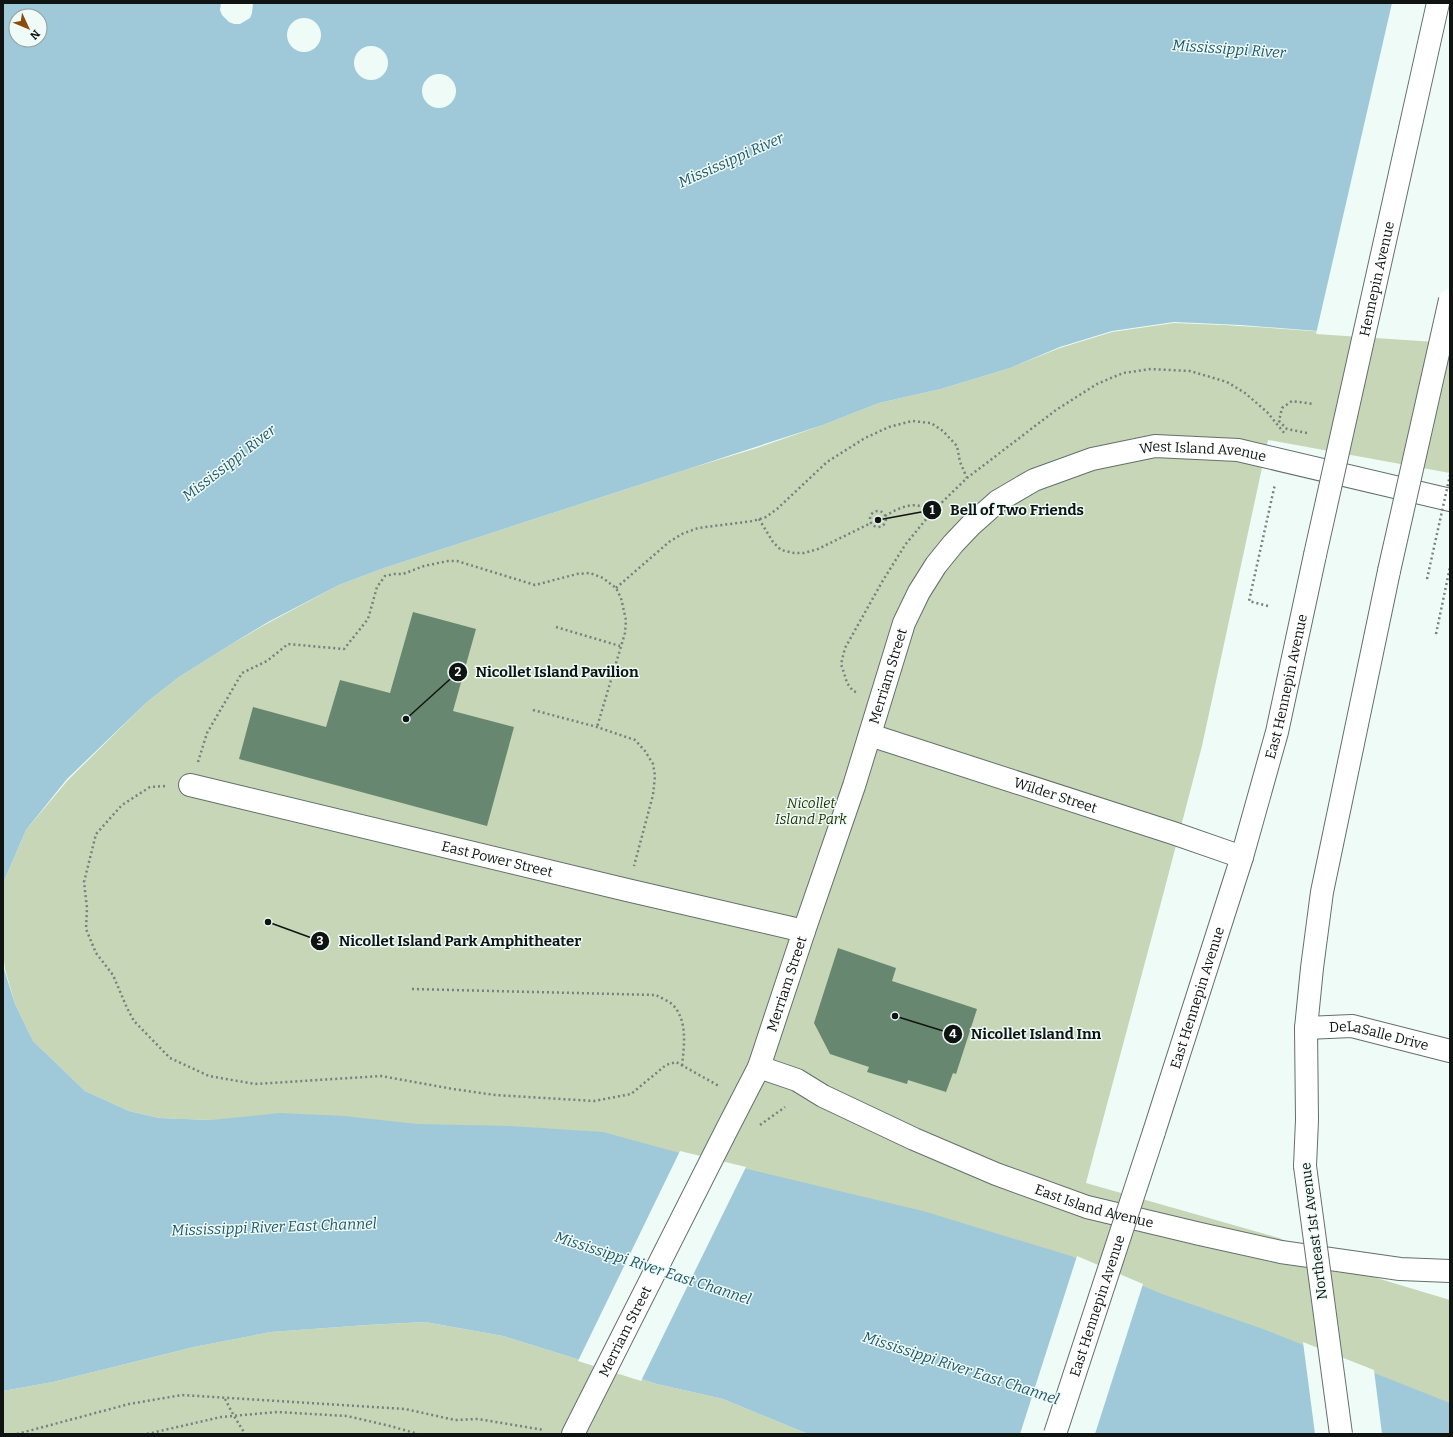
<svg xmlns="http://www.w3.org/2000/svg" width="1453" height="1437" viewBox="0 0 1453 1437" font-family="Bitter,serif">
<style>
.green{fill:#c6d6b7}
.water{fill:#9fc9d9;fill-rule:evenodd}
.pier{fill:#eefbf7}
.building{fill:#688770}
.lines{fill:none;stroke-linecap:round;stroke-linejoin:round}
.minor-casing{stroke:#646f6c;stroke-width:24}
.major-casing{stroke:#646f6c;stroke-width:24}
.path{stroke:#78807d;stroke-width:2.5;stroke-dasharray:2 3;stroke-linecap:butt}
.minor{stroke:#fff;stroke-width:22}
.major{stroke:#fff;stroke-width:22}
.major-bridge-casing{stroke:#646f6c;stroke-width:24;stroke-linecap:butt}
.path-bridge{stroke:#78807d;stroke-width:2.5;stroke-dasharray:2 3;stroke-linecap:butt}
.major-bridge{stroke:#fff;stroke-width:22}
.labels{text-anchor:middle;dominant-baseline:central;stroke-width:3;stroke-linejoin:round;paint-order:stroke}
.street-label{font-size:14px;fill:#0f1412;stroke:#eefbf7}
.park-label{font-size:14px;font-style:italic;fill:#1e3200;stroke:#eefbf7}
.water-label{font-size:15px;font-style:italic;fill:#1e5567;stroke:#eefbf7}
.leader{fill:none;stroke:#0f1412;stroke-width:1.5}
.callout-dot{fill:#0f1412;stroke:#eefbf7;stroke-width:1.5}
.mark-label{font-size:12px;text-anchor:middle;font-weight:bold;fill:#fff}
.callout-label{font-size:15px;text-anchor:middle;font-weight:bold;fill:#0f1412;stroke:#eefbf7;stroke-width:3;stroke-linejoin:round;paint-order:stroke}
</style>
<rect width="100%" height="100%" fill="#eefbf7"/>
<g class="green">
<path d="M 1174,323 C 1266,326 1358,335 1450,341 L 1450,473 L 1268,440 L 1202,746 L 1163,895 L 1086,1183 L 1279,1238 L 1370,1276 L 1450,1300 L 1450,1403 L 211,1120 L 159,1118 L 129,1111 L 85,1091 L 33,1041 L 15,1004 L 5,969 L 3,951 L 4,881 L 26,830 L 68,780 L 147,702 L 179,677 L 230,645 L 268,623 L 339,585 L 384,568 L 688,469 L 757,448 L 823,425 L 879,403 L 941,389 L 1010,368 L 1060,348 L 1112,332 Z"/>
<path d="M 425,1322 L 503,1336 L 657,1384 L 723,1399 L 808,1434 L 3,1434 L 3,1391 L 53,1382 L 194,1347 L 271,1332 L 367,1325 Z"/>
</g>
<g class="water">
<path d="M 3,3 L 1450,3 L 1406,338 L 1240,325 L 1174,322 L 1112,331 L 1060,347 L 1010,368 L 941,389 L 879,403 L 823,425 L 384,568 L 339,585 L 268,622 L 230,645 L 179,677 L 147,702 L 67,779 L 26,830 L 4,881 L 3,903 ZM 16,16 L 40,16 L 40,40 L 16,40 Z"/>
<path d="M 3,953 L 4,969 L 15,1004 L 33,1041 L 85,1091 L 129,1111 L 159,1118 L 211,1120 L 280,1113 L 344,1116 L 417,1124 L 510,1126 L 603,1132 L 676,1152 L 923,1211 L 1071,1256 L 1162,1294 L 1263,1329 L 1450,1403 L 1450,1434 L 808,1434 L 723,1399 L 657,1384 L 503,1336 L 425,1322 L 367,1325 L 271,1332 L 194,1347 L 53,1382 L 3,1391 Z"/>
</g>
<g class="pier">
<path d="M 221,3 L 253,3 L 252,13 L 250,18 L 240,24 L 234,24 L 229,22 L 222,15 L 220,10 Z"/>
<path d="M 1392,3 L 1450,3 L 1450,343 L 1316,334 Z"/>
<circle cx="304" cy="35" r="17"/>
<circle cx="371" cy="63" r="17"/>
<circle cx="439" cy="91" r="17"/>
<path d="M 680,1151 L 746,1167 L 641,1381 L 578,1361 Z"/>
<path d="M 1077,1256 L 1143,1284 L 1095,1434 L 1020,1434 Z"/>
<path d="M 1303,1342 L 1374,1370 L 1382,1434 L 1315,1434 Z"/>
</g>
<g class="building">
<path d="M 413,612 L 476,629 L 453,711 L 514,727 L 487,826 L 239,759 L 253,707 L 326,727 L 340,680 L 390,693 Z"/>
<path d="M 838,948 L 896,968 L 892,981 L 977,1009 L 956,1074 L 953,1073 L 946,1092 L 908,1080 L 907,1084 L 867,1072 L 869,1067 L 830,1054 L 814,1023 Z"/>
</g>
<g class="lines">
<g class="minor-casing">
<g id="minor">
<path id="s1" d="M 870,735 L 1173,833 L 1242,857"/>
<path id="s2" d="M 190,785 L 627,890 L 804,931"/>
<path id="s3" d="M 1306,1028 L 1352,1026 L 1450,1051"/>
<path id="s4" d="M 759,1067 L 797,1080 L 823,1096 L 914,1139 L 996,1174 L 1087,1207 L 1200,1234 L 1281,1252 L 1400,1269 L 1450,1271"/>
<path id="s5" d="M 573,1434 L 725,1133 L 759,1067 L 804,931 L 854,786 L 904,623 L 919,592 L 936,565 L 953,544 L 971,525 L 998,501 L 1034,480 L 1092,459 L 1155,446 L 1238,450 L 1450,500"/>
</g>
</g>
<g class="major-casing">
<g id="major">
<path id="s6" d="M 1154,1132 L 1242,857 L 1277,732 L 1315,555"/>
<path d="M 1305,1166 L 1307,1120 L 1306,1028 L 1312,968 L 1322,892 L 1389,571"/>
</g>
</g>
<g class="path">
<path d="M 1307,433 L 1287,429 L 1279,421 L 1282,408 L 1292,401 L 1313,404"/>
<circle cx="878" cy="519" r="8"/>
<path d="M 885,516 C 895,510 908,503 920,506 C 924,507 929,510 932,512"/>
<path d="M 759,519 L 773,542 L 781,550 L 794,553 L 804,553 L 818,549 L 871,523"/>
<path d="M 616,588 L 669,542 L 682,534 L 698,528 L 753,521 L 766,517 L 777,509 L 827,462 L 865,438 L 889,427 L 912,421 L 931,423 L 943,431 L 957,446 L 960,462 L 967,478"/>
<path d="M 1268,606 L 1249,601 L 1275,484"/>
<path d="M 556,627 L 620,646"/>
<path d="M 1436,634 L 1450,567"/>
<path d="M 856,692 L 853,691 L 847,683 L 844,673 L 841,664 L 845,648 L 882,582 L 905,545 L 932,512 L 967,478 L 1056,410 L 1097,384 L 1123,373 L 1151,369 L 1190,371 L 1227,382 L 1245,393 L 1267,412 L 1285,434"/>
<path d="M 533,710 L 597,727 L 635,740 L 645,751 L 653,764 L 655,776 L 653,795 L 634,866"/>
<path d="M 198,762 L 207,733 L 242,673 L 267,661 L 288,644 L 344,649 L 368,619 L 377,587 L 385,576 L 394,574 L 403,574 L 424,566 L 448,561 L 457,561 L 535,585 L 577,574 L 590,573 L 603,578 L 616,588 L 621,598 L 626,620 L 625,633 L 597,727"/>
<path d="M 165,786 L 150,787 L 122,805 L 96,834 L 84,882 L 87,908 L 86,929 L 96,953 L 113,975 L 127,1008 L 134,1021 L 170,1058 L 209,1076 L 255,1084 L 381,1076 L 453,1089 L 495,1095 L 594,1101 L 631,1094 L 666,1065 L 676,1062 L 719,1086"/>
<path d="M 412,989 L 656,995 C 661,998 669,1001 673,1005 C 688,1021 684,1046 682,1066"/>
<path d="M 760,1125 L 785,1107"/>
<path d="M 225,1399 L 234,1416 L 245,1434"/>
<path d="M 17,1434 L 129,1404 L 182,1395 L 405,1409 L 455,1420 L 478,1419 L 544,1430"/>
<path d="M 147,1434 L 221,1417 L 277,1412 L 347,1416 L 390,1426 L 418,1434"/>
</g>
<use href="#minor" class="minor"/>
<use href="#major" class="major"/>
<g class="major-bridge-casing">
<g id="major-bridge">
<path id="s7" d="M 1315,555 L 1438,3"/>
<path d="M 1389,571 L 1450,300"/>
<path d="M 1305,1166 L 1341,1434"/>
<path id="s8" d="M 1055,1434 L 1154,1132"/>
</g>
</g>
<path class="path-bridge" d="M 1427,579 L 1450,475"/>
<use href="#major-bridge" class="major-bridge"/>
</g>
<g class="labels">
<g class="street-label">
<text stroke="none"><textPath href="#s7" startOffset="283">Hennepin Avenue</textPath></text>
<text stroke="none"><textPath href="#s5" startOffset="1250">West Island Avenue</textPath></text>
<text stroke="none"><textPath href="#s5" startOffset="823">Merriam Street</textPath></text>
<text stroke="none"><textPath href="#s6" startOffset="465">East Hennepin Avenue</textPath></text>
<text stroke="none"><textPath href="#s1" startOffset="195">Wilder Street</textPath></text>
<text stroke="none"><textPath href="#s2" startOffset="316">East Power Street</textPath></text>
<text stroke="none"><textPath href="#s5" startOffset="499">Merriam Street</textPath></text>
<text stroke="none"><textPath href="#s6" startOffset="141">East Hennepin Avenue</textPath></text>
<text stroke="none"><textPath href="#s3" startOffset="74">DeLaSalle Drive</textPath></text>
<text stroke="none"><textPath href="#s4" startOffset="364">East Island Avenue</textPath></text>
<text transform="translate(1314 1231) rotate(-97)">Northeast 1st Avenue</text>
<text stroke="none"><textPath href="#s8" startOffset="135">East Hennepin Avenue</textPath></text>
<text stroke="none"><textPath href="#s5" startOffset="115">Merriam Street</textPath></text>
</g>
<g class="park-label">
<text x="811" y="803">Nicollet<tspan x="811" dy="16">Island Park</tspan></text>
</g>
<g class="water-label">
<text transform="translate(1229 49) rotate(4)">Mississippi River</text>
<text transform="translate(731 160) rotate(-24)">Mississippi River</text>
<text transform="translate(229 463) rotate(-38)">Mississippi River</text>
<text transform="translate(274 1227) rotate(-2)">Mississippi River East Channel</text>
<text transform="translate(653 1268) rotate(18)">Mississippi River East Channel</text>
<text transform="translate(961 1368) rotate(18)">Mississippi River East Channel</text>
</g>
</g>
<path class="leader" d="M878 520L932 510M406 719L458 672M268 922L320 941M895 1016L953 1034"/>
<g class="callout-dot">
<circle cx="878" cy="520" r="4"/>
<circle cx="406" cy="719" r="4"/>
<circle cx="268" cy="922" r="4"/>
<circle cx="895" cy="1016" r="4"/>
<circle cx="932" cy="510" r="10"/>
<circle cx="458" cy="672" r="10"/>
<circle cx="320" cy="941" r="10"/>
<circle cx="953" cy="1034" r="10"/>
</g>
<g class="mark-label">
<text x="932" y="514">1</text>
<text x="458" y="676">2</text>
<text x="320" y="945">3</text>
<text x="953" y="1038">4</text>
</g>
<g class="callout-label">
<text x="1017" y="515">Bell of Two Friends</text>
<text x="557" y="677">Nicollet Island Pavilion</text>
<text x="460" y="946">Nicollet Island Park Amphitheater</text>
<text x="1036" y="1039">Nicollet Island Inn</text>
</g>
<rect width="1453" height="1437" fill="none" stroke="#0f1412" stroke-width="8"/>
<g transform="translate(28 28) rotate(134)"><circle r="19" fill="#eefbf7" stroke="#959f9b"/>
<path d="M0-3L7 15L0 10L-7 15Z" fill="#894c0c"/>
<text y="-6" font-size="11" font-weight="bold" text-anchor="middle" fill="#0f1412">N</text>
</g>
</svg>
